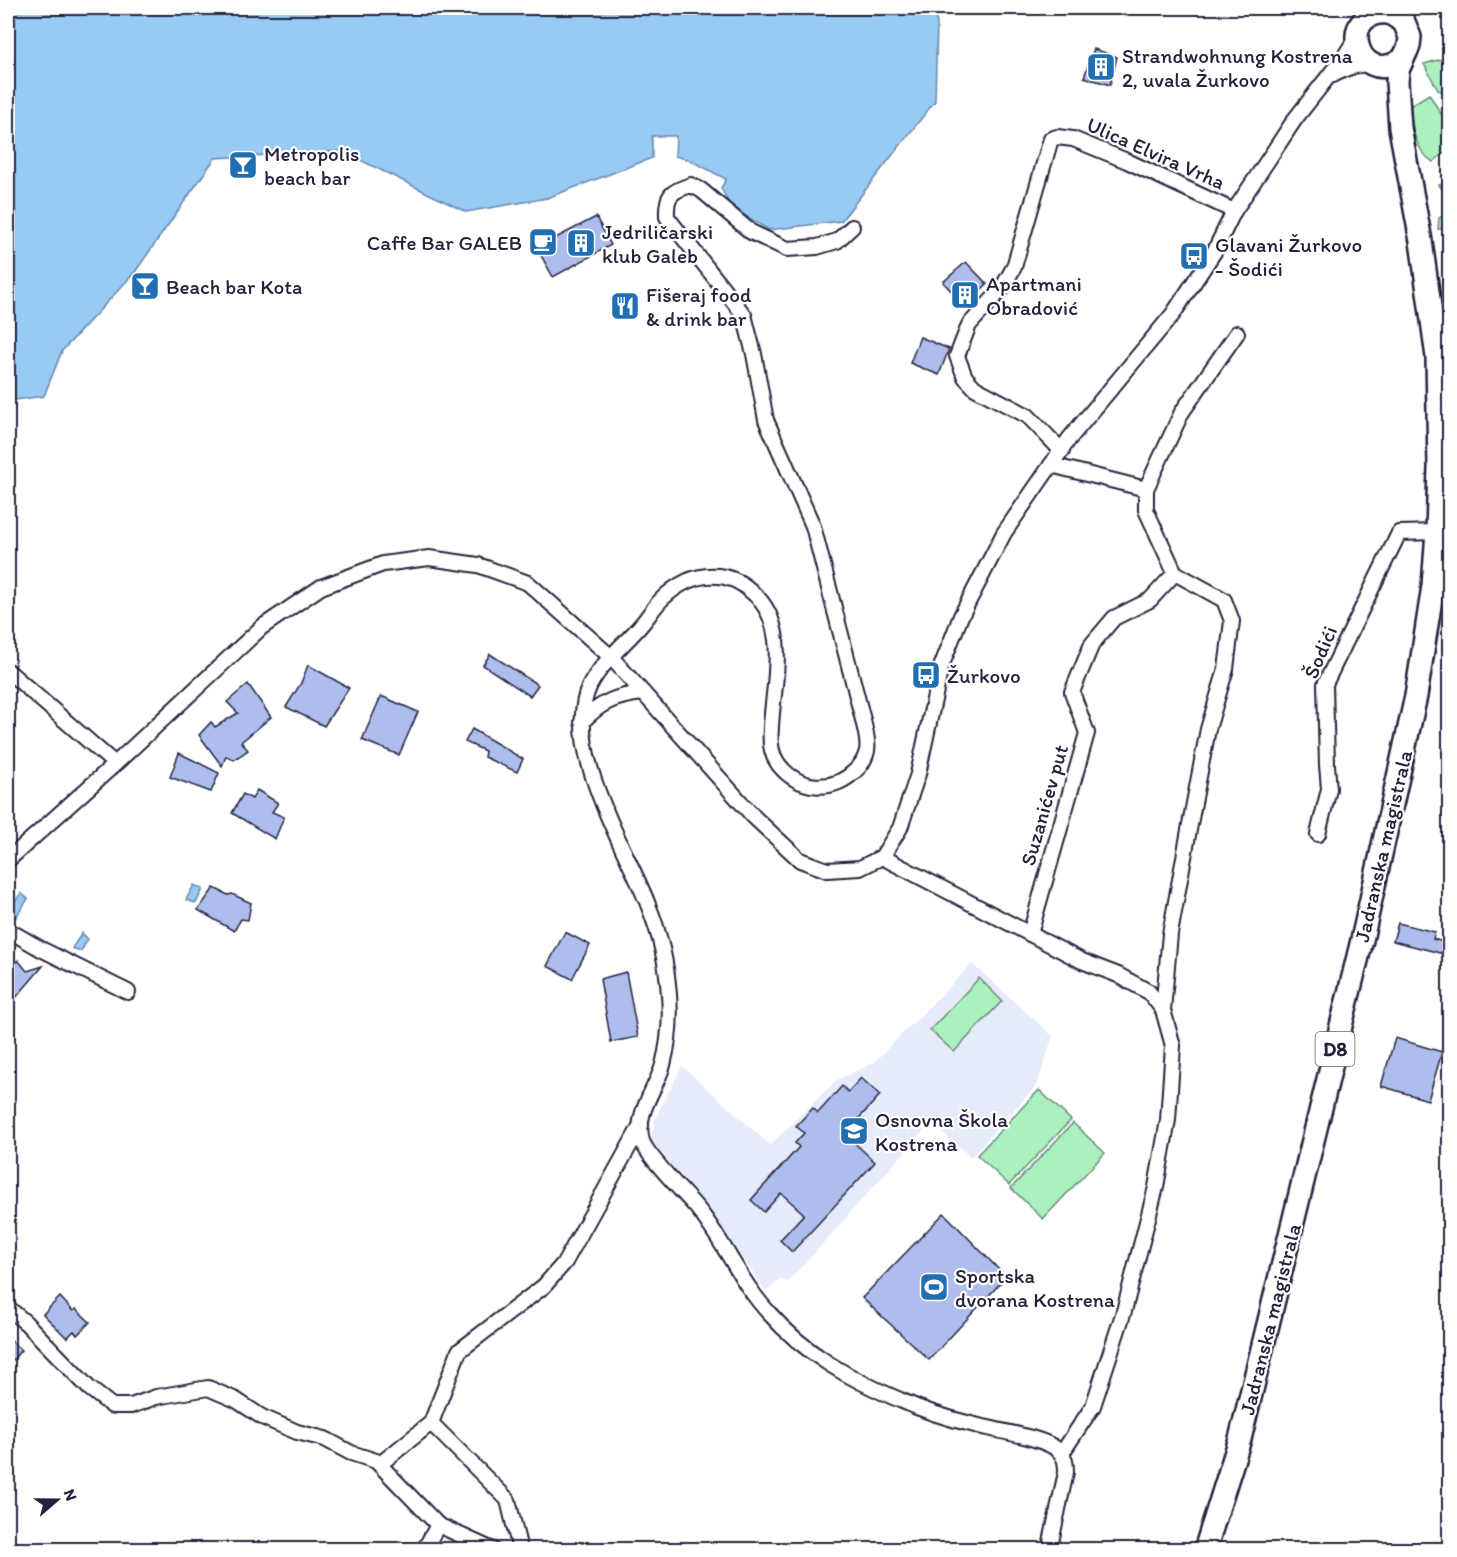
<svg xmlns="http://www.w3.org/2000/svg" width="1457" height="1557" viewBox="0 0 1457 1557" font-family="Itim,sans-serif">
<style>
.built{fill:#e6ebfa}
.green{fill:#abf1bd;stroke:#668a7c;stroke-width:1.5}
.water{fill:#97caf4;stroke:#6887aa;stroke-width:1.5}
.building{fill:#adbded;stroke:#22223b;stroke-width:1.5}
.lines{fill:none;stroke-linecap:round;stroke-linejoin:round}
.minor-casing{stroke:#22223b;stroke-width:18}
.primary-casing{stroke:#22223b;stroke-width:26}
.minor{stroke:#fff;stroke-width:14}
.primary{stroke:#fff;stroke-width:21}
.labels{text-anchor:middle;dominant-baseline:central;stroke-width:4.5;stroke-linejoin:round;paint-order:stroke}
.shield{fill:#fff;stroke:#646476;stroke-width:1.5}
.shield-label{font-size:20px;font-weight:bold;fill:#22223b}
.poi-label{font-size:21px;fill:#22223b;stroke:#fff;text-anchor:start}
.street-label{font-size:21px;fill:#22223b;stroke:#fff}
</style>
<rect width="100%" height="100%" fill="#fff"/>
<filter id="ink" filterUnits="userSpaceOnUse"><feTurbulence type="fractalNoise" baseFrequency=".0167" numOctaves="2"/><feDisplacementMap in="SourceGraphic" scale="12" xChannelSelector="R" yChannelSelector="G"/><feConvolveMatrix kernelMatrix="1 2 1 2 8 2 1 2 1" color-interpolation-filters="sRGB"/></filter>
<g filter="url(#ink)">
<path class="built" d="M 972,964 L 1053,1036 L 1037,1085 L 971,1157 L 931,1123 L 787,1283 L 781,1278 L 766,1292 L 718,1223 L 651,1140 L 655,1119 L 682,1066 L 770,1145 L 837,1080 L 873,1063 Z"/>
<g class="green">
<path d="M 1449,57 L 1450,57 L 1449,93 L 1438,90 L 1424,64 Z"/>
<path d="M 1429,94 L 1441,114 L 1449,115 L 1449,149 L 1433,162 C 1414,150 1412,126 1410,106 Z"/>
<path d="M 1449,182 L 1449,227 L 1438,229 L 1439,218 L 1443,216 L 1446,195 L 1439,185 Z"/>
<path d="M 979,978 L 1002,1001 L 954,1052 L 930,1030 Z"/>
<path d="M 1039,1090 L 1071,1120 L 1009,1185 L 977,1155 Z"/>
<path d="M 1073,1123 L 1105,1153 L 1043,1219 L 1011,1188 Z"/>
</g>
<g class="water">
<path d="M 8,8 L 932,8 L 937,23 L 935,101 L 841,221 L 769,230 L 731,207 L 721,188 L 726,179 L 690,160 L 675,156 L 676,136 L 652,136 L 652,158 L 547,198 L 466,212 L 342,151 L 215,158 L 135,272 L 62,351 L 44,396 L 8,401 Z"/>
<path d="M 194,885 L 203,889 L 196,903 L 186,900 Z"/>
<path d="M 21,893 L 28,899 L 16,917 L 8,911 Z"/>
<path d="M 82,933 L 88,939 L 81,951 L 72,948 Z"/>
</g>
<g class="building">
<path d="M 1094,49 L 1117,57 L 1110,85 L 1084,77 Z"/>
<path d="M 596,217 L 611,245 L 553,277 L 533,241 L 547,234 L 550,241 Z"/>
<path d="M 966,262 L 987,284 L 965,306 L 943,282 Z"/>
<path d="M 920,337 L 949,349 L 939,375 L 910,363 Z"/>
<path d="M 490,654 L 538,685 L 530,696 L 483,665 Z"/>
<path d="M 308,665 L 349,688 L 324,726 L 286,707 L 301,683 Z"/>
<path d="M 248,684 L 271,717 L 241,742 L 248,750 L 234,760 L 226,756 L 222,766 L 199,735 L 211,722 L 215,727 L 238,713 L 227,702 Z"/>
<path d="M 381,696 L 418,712 L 399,755 L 362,740 Z"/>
<path d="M 472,729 L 523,759 L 517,772 L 484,757 L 485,751 L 465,742 Z"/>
<path d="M 179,753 L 219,773 L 211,792 L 170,777 Z"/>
<path d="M 257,790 L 278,803 L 272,812 L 284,817 L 275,839 L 232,813 L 243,794 L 252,799 Z"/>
<path d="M 214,888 L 228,895 L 232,894 L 251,903 L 248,920 L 241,919 L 234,931 L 198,910 Z"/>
<path d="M 1398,923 L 1435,932 L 1433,939 L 1447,943 L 1444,954 L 1393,941 Z"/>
<path d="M 565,932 L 590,945 L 572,979 L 547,966 Z"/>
<path d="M 8,955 L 14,963 L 18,960 L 27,971 L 43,966 L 8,1007 Z"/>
<path d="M 626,972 L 638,1037 L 611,1042 L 600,979 Z"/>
<path d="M 1395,1038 L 1442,1052 L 1428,1100 L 1381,1086 Z"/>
<path d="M 861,1078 L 880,1095 L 845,1134 L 875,1162 L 792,1252 L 780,1240 L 804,1214 L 781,1193 L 764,1212 L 751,1200 L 799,1147 L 795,1143 L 804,1133 L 796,1126 L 813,1108 L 818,1113 L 842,1086 L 848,1092 Z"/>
<path d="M 944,1213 L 1006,1277 L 929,1360 L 862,1298 Z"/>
<path d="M 60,1297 L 73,1311 L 76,1309 L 90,1322 L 77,1335 L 74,1331 L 67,1338 L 43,1314 Z"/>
<path d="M 8,1338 L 21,1350 L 8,1366 Z"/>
</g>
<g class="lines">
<g class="minor-casing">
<g id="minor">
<path d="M 1333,75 C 1346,68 1356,64 1371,64"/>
<path d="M 852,227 L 837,241 L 817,247 L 787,249 L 751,232 L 701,190 L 691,185 C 671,191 666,195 667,217 L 744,315 L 754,354 L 766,420 L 813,526 L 863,720 C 865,730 869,742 867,751 C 865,759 861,766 855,771 C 832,793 799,790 779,765 C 770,753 770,741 771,727 C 773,682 791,625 752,592 C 743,584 737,580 725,577 C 700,572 679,582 661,600 C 654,607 648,617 641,625 C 625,644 602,662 590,685 C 561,744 625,847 647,902 C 659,931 667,964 669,995 C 671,1019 669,1042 663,1065 C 656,1089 634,1114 642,1141 C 647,1156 685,1194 697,1208 C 724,1241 740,1282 769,1313 C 805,1354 850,1379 900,1400 C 924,1411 950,1419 975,1425 C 997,1431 1043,1437 1058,1450 C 1065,1456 1066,1463 1066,1472 L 1051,1542 L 1052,1550"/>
<path d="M 1062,451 L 1028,416 L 975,388 L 965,377 L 957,356 L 969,325 L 1001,290 L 1014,267 L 1051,139 L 1057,137 L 1073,139 L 1127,161 L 1234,211"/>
<path d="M 1051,465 L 1146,489"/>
<path d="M 8,671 L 115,764"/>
<path d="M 582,722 C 601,702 616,696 643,693"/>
<path d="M 1318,834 L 1329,789 L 1327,765 L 1325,684 L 1399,533 L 1437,532"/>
<path d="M 882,857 L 1082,961 L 1118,975 L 1149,992 L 1163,1010 L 1173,1046 L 1168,1120 L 1156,1187 L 1124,1311 L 1093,1406 L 1062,1453"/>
<path d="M 8,860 L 115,764 L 262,627 L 321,587 L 383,564 L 429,558 L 478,565 L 528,583 L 611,657 L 754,817 L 800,860 L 827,870 L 860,868 L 882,857 L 900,828 L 918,774 L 941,667 L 961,616 L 1004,533 L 1069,439 L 1173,314 L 1214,252 L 1234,211 L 1262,169 L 1295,119 L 1346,54 L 1356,38"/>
<path d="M 8,930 L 41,949 L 128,992"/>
<path d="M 1030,934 L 1087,733 L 1072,692 L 1092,644 L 1114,618 L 1150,600 L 1175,573 L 1146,510 L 1146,489 L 1182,412 L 1237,333"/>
<path d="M 1163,1010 L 1170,934 L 1191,819 L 1208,729 L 1226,669 L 1232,621 L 1224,600 L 1175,573"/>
<path d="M 8,1308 L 26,1323 L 89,1388 L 112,1406 L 131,1406 L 156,1397 L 208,1388 L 236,1400 L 262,1417 L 297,1432 L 325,1439 L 351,1453 L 376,1461 L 438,1525 L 424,1550"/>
<path d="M 431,1423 L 508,1500 L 520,1550"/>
<path d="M 380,1464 L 431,1423 L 459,1351 L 544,1286 L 565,1262 L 641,1125"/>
<path d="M 438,1525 L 493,1550"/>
</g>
</g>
<g class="primary-casing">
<g id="primary">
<path d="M 1390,13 C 1335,7 1356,90 1401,60"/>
<path d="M 1205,1550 L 1240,1439 L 1362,940 L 1416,696 L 1433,586 L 1437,532 L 1439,467 L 1437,357 L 1421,241 L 1400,128 L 1397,82 L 1398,70 L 1409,46 L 1410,37 L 1404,22 L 1381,8"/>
</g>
</g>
<use href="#minor" class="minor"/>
<use href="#primary" class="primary"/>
</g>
</g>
<defs>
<g id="building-square" transform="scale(1.5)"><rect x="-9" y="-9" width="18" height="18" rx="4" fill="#1f6fb2" stroke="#fff"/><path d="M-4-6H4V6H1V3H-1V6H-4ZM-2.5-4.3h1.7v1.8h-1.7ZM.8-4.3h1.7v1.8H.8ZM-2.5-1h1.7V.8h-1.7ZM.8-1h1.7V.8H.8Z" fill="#fff"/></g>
<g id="bar-square" transform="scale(1.5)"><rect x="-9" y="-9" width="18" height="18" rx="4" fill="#1f6fb2" stroke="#fff"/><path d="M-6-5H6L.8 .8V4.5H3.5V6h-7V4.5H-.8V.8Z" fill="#fff"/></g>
<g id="cafe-square" transform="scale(1.5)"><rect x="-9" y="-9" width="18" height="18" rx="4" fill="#1f6fb2" stroke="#fff"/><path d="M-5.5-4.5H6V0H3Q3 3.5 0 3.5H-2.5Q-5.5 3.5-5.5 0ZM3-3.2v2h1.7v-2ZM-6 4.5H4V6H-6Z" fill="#fff"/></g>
<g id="bus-square" transform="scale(1.5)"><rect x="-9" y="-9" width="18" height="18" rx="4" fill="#1f6fb2" stroke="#fff"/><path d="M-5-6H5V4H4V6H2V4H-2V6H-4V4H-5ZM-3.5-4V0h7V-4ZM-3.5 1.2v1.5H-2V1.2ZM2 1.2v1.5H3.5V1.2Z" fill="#fff"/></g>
<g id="restaurant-square" transform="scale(1.5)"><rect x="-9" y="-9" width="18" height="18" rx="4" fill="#1f6fb2" stroke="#fff"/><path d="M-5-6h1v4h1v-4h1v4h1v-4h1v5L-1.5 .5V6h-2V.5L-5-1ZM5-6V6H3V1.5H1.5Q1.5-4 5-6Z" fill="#fff"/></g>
<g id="school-square" transform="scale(1.5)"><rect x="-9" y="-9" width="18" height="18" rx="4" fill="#1f6fb2" stroke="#fff"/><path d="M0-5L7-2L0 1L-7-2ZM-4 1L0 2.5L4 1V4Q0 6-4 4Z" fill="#fff"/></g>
<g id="stadium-square" transform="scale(1.5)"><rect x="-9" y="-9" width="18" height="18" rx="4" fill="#1f6fb2" stroke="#fff"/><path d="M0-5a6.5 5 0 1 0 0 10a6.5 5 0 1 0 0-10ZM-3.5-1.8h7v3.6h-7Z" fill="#fff"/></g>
</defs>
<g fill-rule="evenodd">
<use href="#building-square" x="1101" y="67"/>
<use href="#bar-square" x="243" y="165"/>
<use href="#cafe-square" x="543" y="242"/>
<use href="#building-square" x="581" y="243"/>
<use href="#bus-square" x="1194" y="256"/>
<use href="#bar-square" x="145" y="286"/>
<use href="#building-square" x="965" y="295"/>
<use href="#restaurant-square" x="625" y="306"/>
<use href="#bus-square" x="926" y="675"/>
<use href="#school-square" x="854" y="1131"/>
<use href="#stadium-square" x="934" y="1287"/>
</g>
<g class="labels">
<rect class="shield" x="1315.5" y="1032" width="39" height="34" rx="4.5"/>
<g class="shield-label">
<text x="1335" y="1049">D8</text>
</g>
<g class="poi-label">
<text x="1122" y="55">Strandwohnung Kostrena<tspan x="1122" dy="24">2, uvala Žurkovo</tspan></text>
<text x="264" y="153">Metropolis<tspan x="264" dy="24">beach bar</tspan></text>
<text x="602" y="231">Jedriličarski<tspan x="602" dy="24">klub Galeb</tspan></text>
<text x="522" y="242" text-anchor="end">Caffe Bar GALEB</text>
<text x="1215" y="244">Glavani Žurkovo<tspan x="1215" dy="24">- Šodići</tspan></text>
<text x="986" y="283">Apartmani<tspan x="986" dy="24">Obradović</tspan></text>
<text x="166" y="286">Beach bar Kota</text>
<text x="646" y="294">Fišeraj food<tspan x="646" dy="24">&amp; drink bar</tspan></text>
<text x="947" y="675">Žurkovo</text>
<text x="875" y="1119">Osnovna Škola<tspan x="875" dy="24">Kostrena</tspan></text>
<text x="955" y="1275">Sportska<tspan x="955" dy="24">dvorana Kostrena</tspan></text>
</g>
<g class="street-label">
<text transform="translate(1156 153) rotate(24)">Ulica Elvira Vrha</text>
<text transform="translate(1320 652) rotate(-67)">Šodići</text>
<text transform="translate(1044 805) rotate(-74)">Suzanićev put</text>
<text transform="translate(1383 846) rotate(-77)">Jadranska magistrala</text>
<text transform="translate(1270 1319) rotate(-76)">Jadranska magistrala</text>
</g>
</g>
<rect width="1457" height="1557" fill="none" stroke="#fff" stroke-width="30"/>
<rect x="15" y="15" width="1427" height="1527" fill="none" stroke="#22223b" stroke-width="2" filter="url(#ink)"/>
<g transform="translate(57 1500) rotate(70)" stroke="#ffffff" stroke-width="4.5" paint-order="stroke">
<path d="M0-4.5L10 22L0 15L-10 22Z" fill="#22223b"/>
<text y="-9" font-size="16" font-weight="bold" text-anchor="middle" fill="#22223b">N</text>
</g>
</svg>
